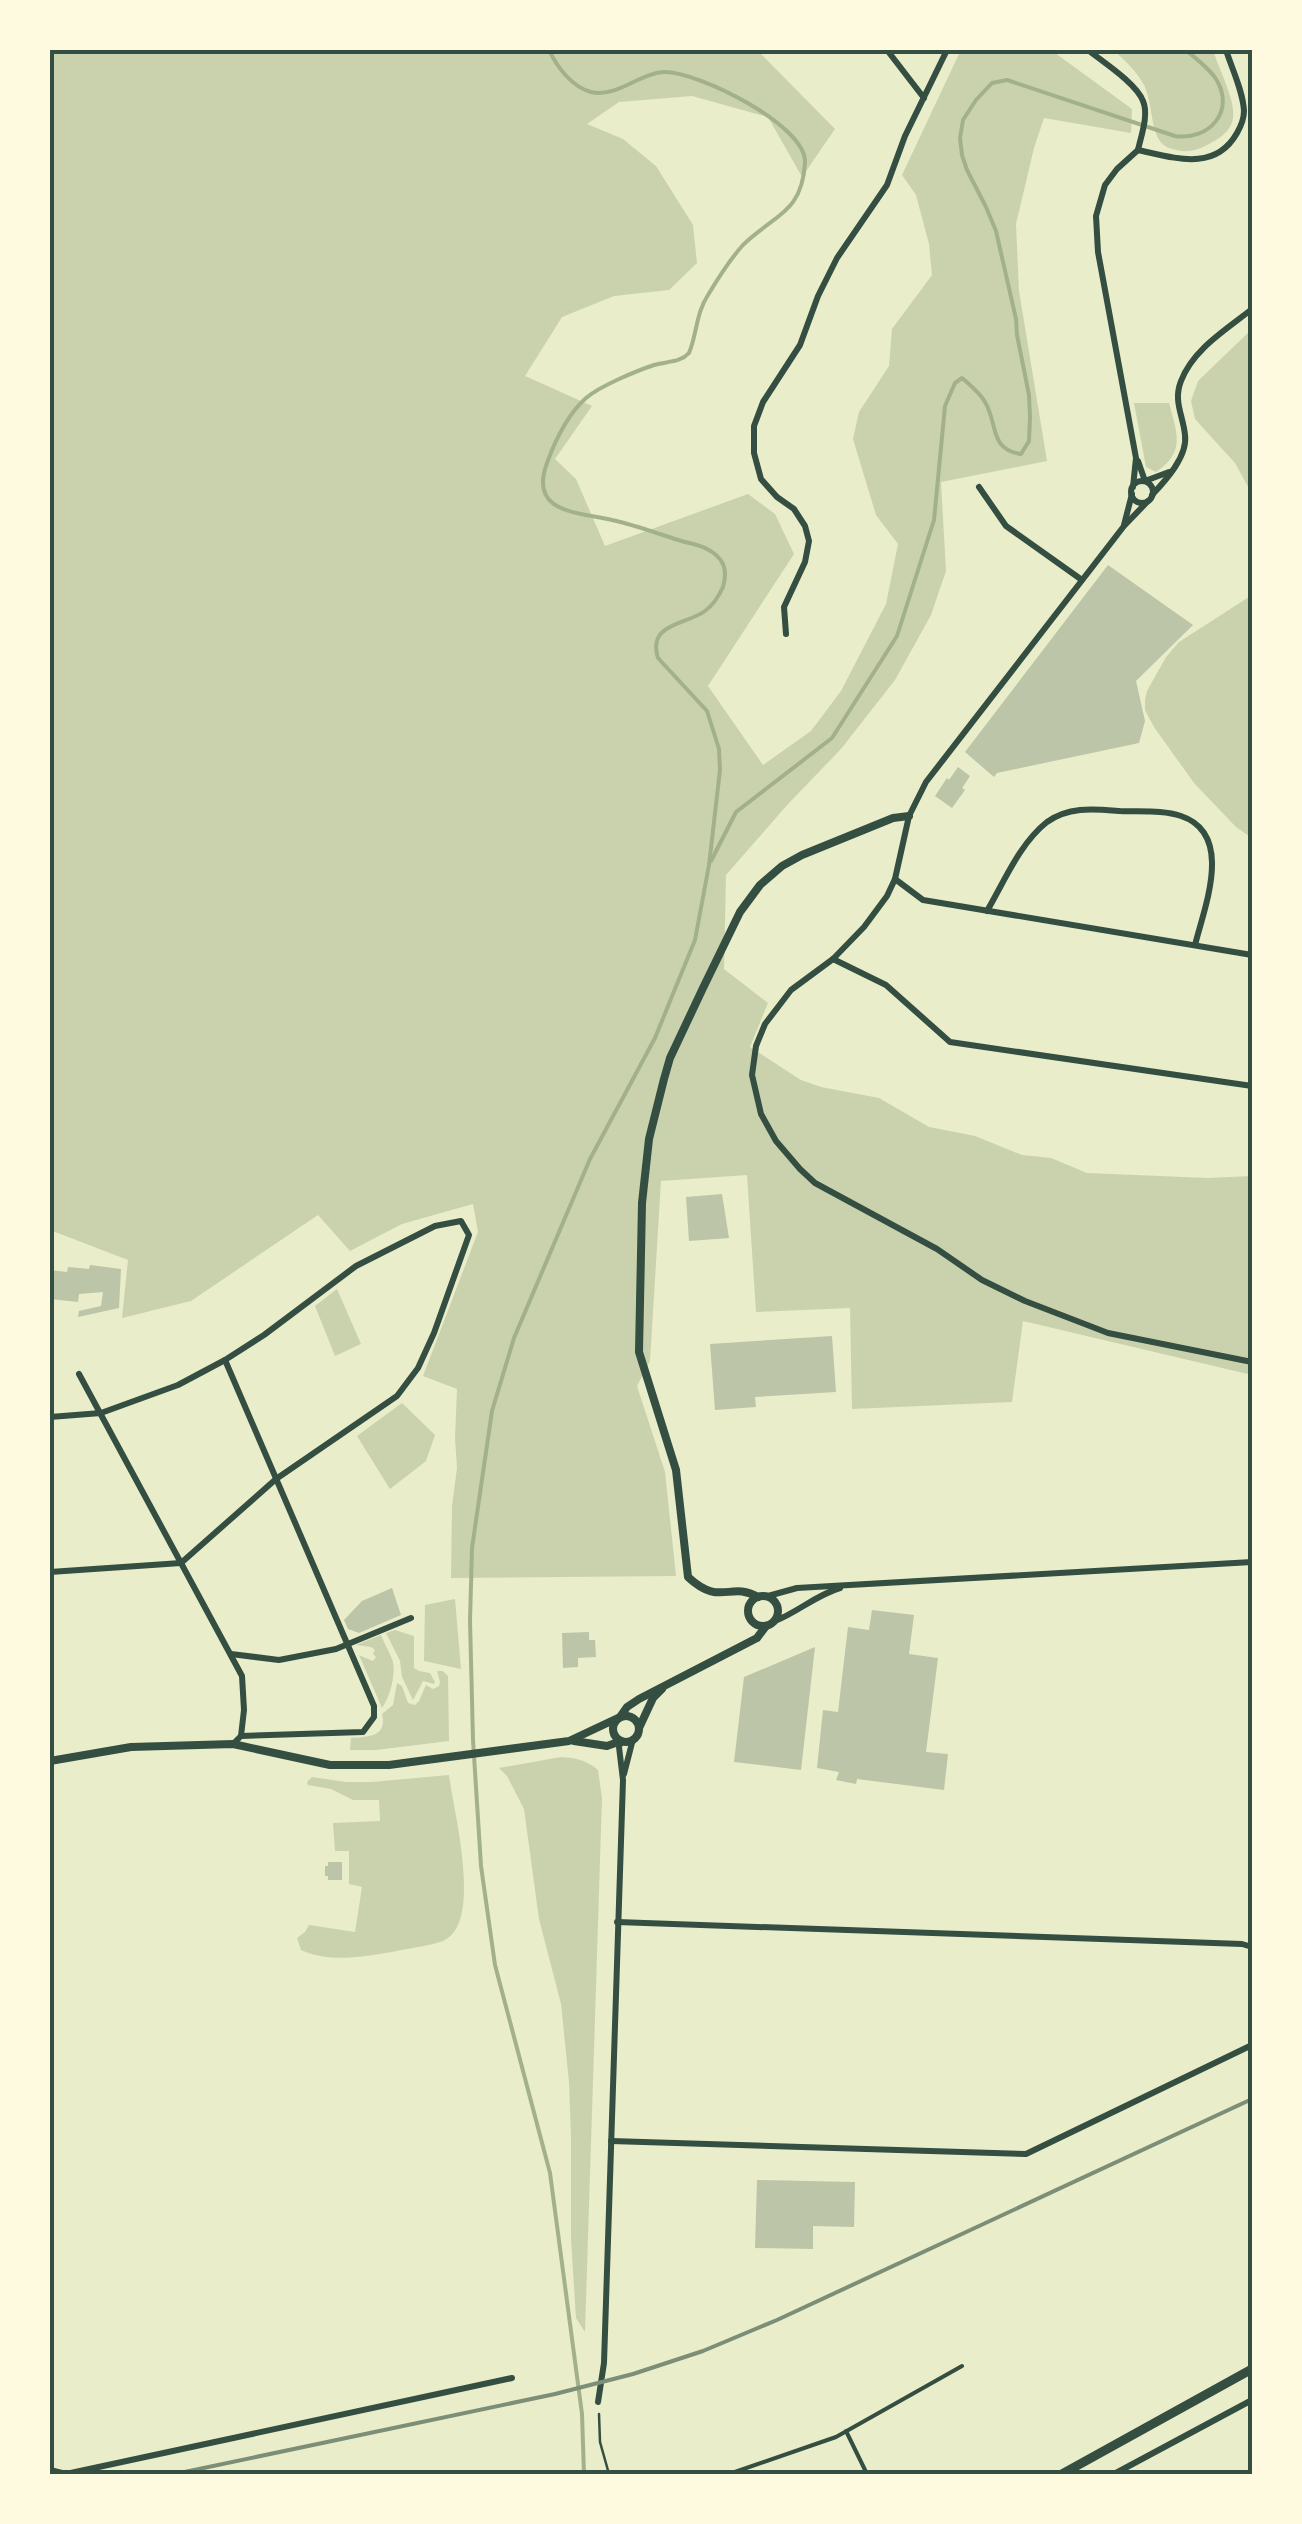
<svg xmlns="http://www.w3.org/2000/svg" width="1302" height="2524" viewBox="0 0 1302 2524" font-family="'IBM Plex Sans',sans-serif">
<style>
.green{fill:#cad2ad}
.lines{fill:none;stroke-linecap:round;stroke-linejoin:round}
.stream{stroke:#a3b18a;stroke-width:4}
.building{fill:#bcc5a7}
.path{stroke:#344e41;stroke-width:2.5}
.service{stroke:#344e41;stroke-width:4}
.minor{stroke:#344e41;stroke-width:6}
.tertiary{stroke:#344e41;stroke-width:8}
.secondary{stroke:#344e41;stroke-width:9}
.rail{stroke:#7c8e77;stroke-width:4}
.neatline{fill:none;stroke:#344e41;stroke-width:4}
</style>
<rect width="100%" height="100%" fill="#e9edc9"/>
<g class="green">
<path d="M 50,50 L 757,50 L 835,129 L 802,177 L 768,117 L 692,96 L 619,102 L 587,124 L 623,139 L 656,166 L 693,225 L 697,263 L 669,290 L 614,296 L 562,317 L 525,376 L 592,406 L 555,459 L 576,479 L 605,546 L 748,494 L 775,514 L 794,554 L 708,686 L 763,765 L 811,731 L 841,691 L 886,604 L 898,544 L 876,515 L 853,439 L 859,412 L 889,366 L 892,329 L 932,275 L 929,244 L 916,195 L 902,175 L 959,54 L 964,50 L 1051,50 L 1132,109 L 1131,133 L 1044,118 L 1034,148 L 1016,224 L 1019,291 L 1047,461 L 941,482 L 946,571 L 931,615 L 895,680 L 841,749 L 789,803 L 726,875 L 724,969 L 768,1003 L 750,1047 L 801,1080 L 821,1087 L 879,1098 L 929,1127 L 975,1136 L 1022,1155 L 1051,1158 L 1087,1173 L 1208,1178 L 1252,1176 L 1252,1375 L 1023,1321 L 1012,1402 L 852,1409 L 850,1308 L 756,1312 L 747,1175 L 661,1181 L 650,1361 L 637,1386 L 665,1472 L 676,1576 L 451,1578 L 452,1506 L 457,1468 L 455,1438 L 457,1389 L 423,1376 L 478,1232 L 473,1204 L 402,1224 L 350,1251 L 318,1215 L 191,1301 L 122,1318 L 128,1260 L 50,1230 Z"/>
<path d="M 1113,50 L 1213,50 C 1218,67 1236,101 1233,118 C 1231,132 1217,140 1207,145 C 1194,152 1184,153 1169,148 C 1149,141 1154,104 1144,85 C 1137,72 1125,60 1113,50 Z"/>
<path d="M 1252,329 L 1252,494 L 1235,463 L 1195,419 L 1191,401 L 1198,381 Z"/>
<path d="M 1134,403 L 1169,403 C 1177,433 1186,452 1156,472 L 1146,467 Z"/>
<path d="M 1252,595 L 1252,838 L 1236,827 L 1194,783 L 1154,727 L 1145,710 L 1145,700 L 1147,691 L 1166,657 L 1179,642 Z"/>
<path d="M 337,1289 L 361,1344 L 335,1356 L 315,1306 Z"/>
<path d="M 402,1403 L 435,1435 L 426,1461 L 390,1489 L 357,1436 Z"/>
<path d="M 455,1599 L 461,1669 L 424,1661 L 425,1605 Z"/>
<path d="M 395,1630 L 414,1636 L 414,1668 L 419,1671 L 430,1673 L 435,1682 L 434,1684 L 423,1681 L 413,1700 L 402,1677 L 400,1661 L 386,1633 Z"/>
<path d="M 381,1635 C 384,1643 389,1651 392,1659 C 397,1672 390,1697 382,1708 L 359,1655 L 373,1661 L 376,1657 L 373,1654 L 375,1650 L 371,1647 L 356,1645 Z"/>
<path d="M 437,1671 L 443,1671 L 448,1676 L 449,1741 L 376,1750 L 350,1750 L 351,1738 C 367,1737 388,1737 382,1714 L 393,1705 L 397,1683 L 402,1686 L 408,1703 L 415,1705 L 419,1701 L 426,1685 L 433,1689 L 439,1686 L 440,1682 Z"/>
<path d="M 561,1757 C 577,1758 586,1760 598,1770 L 602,1798 L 585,2332 L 576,2318 L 571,2239 L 571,2137 L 569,2082 L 561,2004 L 539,1919 L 524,1809 L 507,1776 L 499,1768 Z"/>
<path d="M 449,1775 C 453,1809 483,1920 445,1940 C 436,1945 404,1949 392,1952 C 361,1957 330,1963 301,1950 L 297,1938 L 305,1932 L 309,1925 L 355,1932 L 362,1887 L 349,1884 L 349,1851 L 335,1851 L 333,1823 L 380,1821 L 379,1800 L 353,1800 L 331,1789 L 308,1785 L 307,1782 L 312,1777 L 346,1782 L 372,1782 Z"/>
</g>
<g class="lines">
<g class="stream">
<path d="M 549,50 C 557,67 572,87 591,92 C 617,98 639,73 664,72 C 697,71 808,126 805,163 C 802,214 773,215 743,245 C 732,257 717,280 708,295 C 696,313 697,334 689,353 C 680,363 667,361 654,365 C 636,371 600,386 586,398 C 568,414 555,441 547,463 C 528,514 579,512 612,520 C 635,525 656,533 678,540 C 687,543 698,544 707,549 C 713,552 720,558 723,564 C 726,571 725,580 723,587 C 719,596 713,605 705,611 C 686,625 647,623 658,658 L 707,711 L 719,749 L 720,770 L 709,865 L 695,940 L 655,1038 L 590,1159 L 514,1338 L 492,1411 L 472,1548 L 470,1621 L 473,1740 L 481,1866 L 495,1965 L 550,2173 L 582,2414 L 584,2474"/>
<path d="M 711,861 L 736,812 L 832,738 L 897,636 L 934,520 L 945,406 L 955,383 L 962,378 C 970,385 980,393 985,402 C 998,423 989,450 1021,454 L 1029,441 L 1030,417 L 1029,395 L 1017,335 L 1016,319 L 996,231 L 986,207 L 967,170 L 962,155 L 960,138 L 963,120 L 976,100 L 992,83 L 1007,80 L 1175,136 C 1209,141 1236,111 1216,79 C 1209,68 1196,59 1186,50"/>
</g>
</g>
<g class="building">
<path d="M 1108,565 L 1193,625 L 1136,681 L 1145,721 L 1139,743 L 997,773 L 994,777 L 965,752 Z"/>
<path d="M 958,767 L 970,776 L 962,788 L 965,790 L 952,808 L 935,796 L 947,778 L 949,780 Z"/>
<path d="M 722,1194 L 729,1238 L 689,1241 L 686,1197 Z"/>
<path d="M 90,1265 L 121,1269 L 119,1308 L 78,1317 L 79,1311 L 101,1306 L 103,1292 L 79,1294 L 78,1302 L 50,1299 L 50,1270 L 67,1272 L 68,1267 L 89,1269 Z"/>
<path d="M 832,1336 L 836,1392 L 755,1397 L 756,1407 L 715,1410 L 710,1344 Z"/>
<path d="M 392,1588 L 401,1615 L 359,1633 L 348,1629 L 344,1620 L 362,1601 Z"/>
<path d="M 872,1610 L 914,1615 L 909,1654 L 938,1658 L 926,1752 L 948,1754 L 944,1790 L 857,1779 L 856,1784 L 836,1780 L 839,1772 L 817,1768 L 823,1710 L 838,1712 L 848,1627 L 869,1630 Z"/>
<path d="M 589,1632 L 589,1640 L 595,1640 L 596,1657 L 578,1658 L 578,1667 L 563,1668 L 562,1633 Z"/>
<path d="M 815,1647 L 801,1770 L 734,1762 L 744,1677 Z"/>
<path d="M 328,1862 L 342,1862 L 342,1880 L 328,1880 L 328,1876 L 325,1876 L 325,1866 L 328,1866 Z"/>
<path d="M 757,2180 L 855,2182 L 854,2227 L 813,2226 L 813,2249 L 755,2248 Z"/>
</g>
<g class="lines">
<path class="path" d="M 599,2414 L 600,2442 L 609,2474"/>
<g class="service">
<path d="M 846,2431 L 867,2474"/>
<path d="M 729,2474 L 836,2437 L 962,2366"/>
</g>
<g class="minor">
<path d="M 887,50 L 924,98"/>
<path d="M 1088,50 C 1103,62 1136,83 1143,101 C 1149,115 1141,136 1138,150"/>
<path d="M 1138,150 C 1175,158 1215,172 1237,133 C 1241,126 1244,119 1244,111 C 1243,91 1232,69 1226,50"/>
<path d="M 1138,461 L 1145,481 L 1169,472"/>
<circle cx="1142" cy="492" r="11"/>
<path d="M 979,487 L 1006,526 L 1082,580"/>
<path d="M 1133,487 L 1136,458 L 1098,252 L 1096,216 L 1105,185 L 1117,169 L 1138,150"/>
<path d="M 1152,495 C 1166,480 1188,456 1185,435 C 1183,415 1173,401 1181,381 C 1193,349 1227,329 1252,309"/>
<path d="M 1148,501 L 1124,526 L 926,782 L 909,816 L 895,879 L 887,896 L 864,927 L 833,959 L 791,990 L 765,1024 L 756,1046 L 752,1075 L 761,1114 L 776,1141 L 800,1169 L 815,1183 L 937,1249 L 982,1280 L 1025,1301 L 1108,1333 L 1252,1362"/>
<path d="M 1124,525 L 1132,494"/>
<path d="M 786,634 L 784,607 L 805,562 L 809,541 L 805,526 L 794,509 L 777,497 L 761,479 L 754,453 L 754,426 L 763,402 L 800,345 L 818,296 L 837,258 L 887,185 L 905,136 L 947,50"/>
<path d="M 895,879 L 923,900 L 1252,955"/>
<path d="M 987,911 C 1004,882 1020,843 1047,822 C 1069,806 1094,809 1120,811 C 1140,812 1163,810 1181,816 C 1235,834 1204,908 1195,945"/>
<path d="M 833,959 L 886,985 L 950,1042 L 1252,1086"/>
<path d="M 225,1360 L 374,1706 L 374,1717 L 363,1732 L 241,1736 L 233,1744"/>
<path d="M 79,1374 L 242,1676 L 244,1710 L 241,1736"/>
<path d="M 50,1417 L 101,1413 L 178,1385 L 225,1360 L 264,1335 L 356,1266 L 435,1226 L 461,1221 L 469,1235 L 434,1333 L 418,1368 L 397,1396 L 276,1479 L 181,1563 L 50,1572"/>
<path d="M 768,1596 L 797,1588 L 1252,1562"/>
<path d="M 775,1621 C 798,1612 816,1595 840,1588"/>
<path d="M 231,1654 L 279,1660 L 336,1649 L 411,1618"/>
<path d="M 624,1774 L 633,1739"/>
<path d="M 617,1922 L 1242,1944 L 1252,1947"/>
<path d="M 611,2141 L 1026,2154 L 1252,2045"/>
<path d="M 598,2402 L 604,2363 L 623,1780 L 619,1747 L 621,1741"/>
<path d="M 50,2470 L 66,2474 L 512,2378"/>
<path d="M 1114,2474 L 1252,2400"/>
</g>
<g class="tertiary">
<circle cx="763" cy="1611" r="15"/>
<path d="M 758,1597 C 730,1581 720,1607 688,1577 L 676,1470 L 639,1352 L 642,1203 L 649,1139 L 664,1079 L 670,1058 L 703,988 L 740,912 L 760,885 L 782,866 L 802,855 L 893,818 L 909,816"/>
<circle cx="626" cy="1729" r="13"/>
<path d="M 639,1728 L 653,1698 L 662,1689"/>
<path d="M 574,1741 L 607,1746 L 621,1741"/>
<path d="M 50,1761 L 131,1747 L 233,1744 L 330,1765 L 389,1765 L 569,1741 L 620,1717 L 627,1707 L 639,1699 L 757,1638 L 766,1626"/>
</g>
<path class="secondary" d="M 1062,2474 L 1252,2369"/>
<path class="rail" d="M 175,2474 L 555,2394 L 633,2374 L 703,2351 L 777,2320 L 1252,2099"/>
</g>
<rect width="1302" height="2524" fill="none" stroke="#fefae0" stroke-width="105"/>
<rect x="52" y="52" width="1198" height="2420" class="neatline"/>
</svg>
